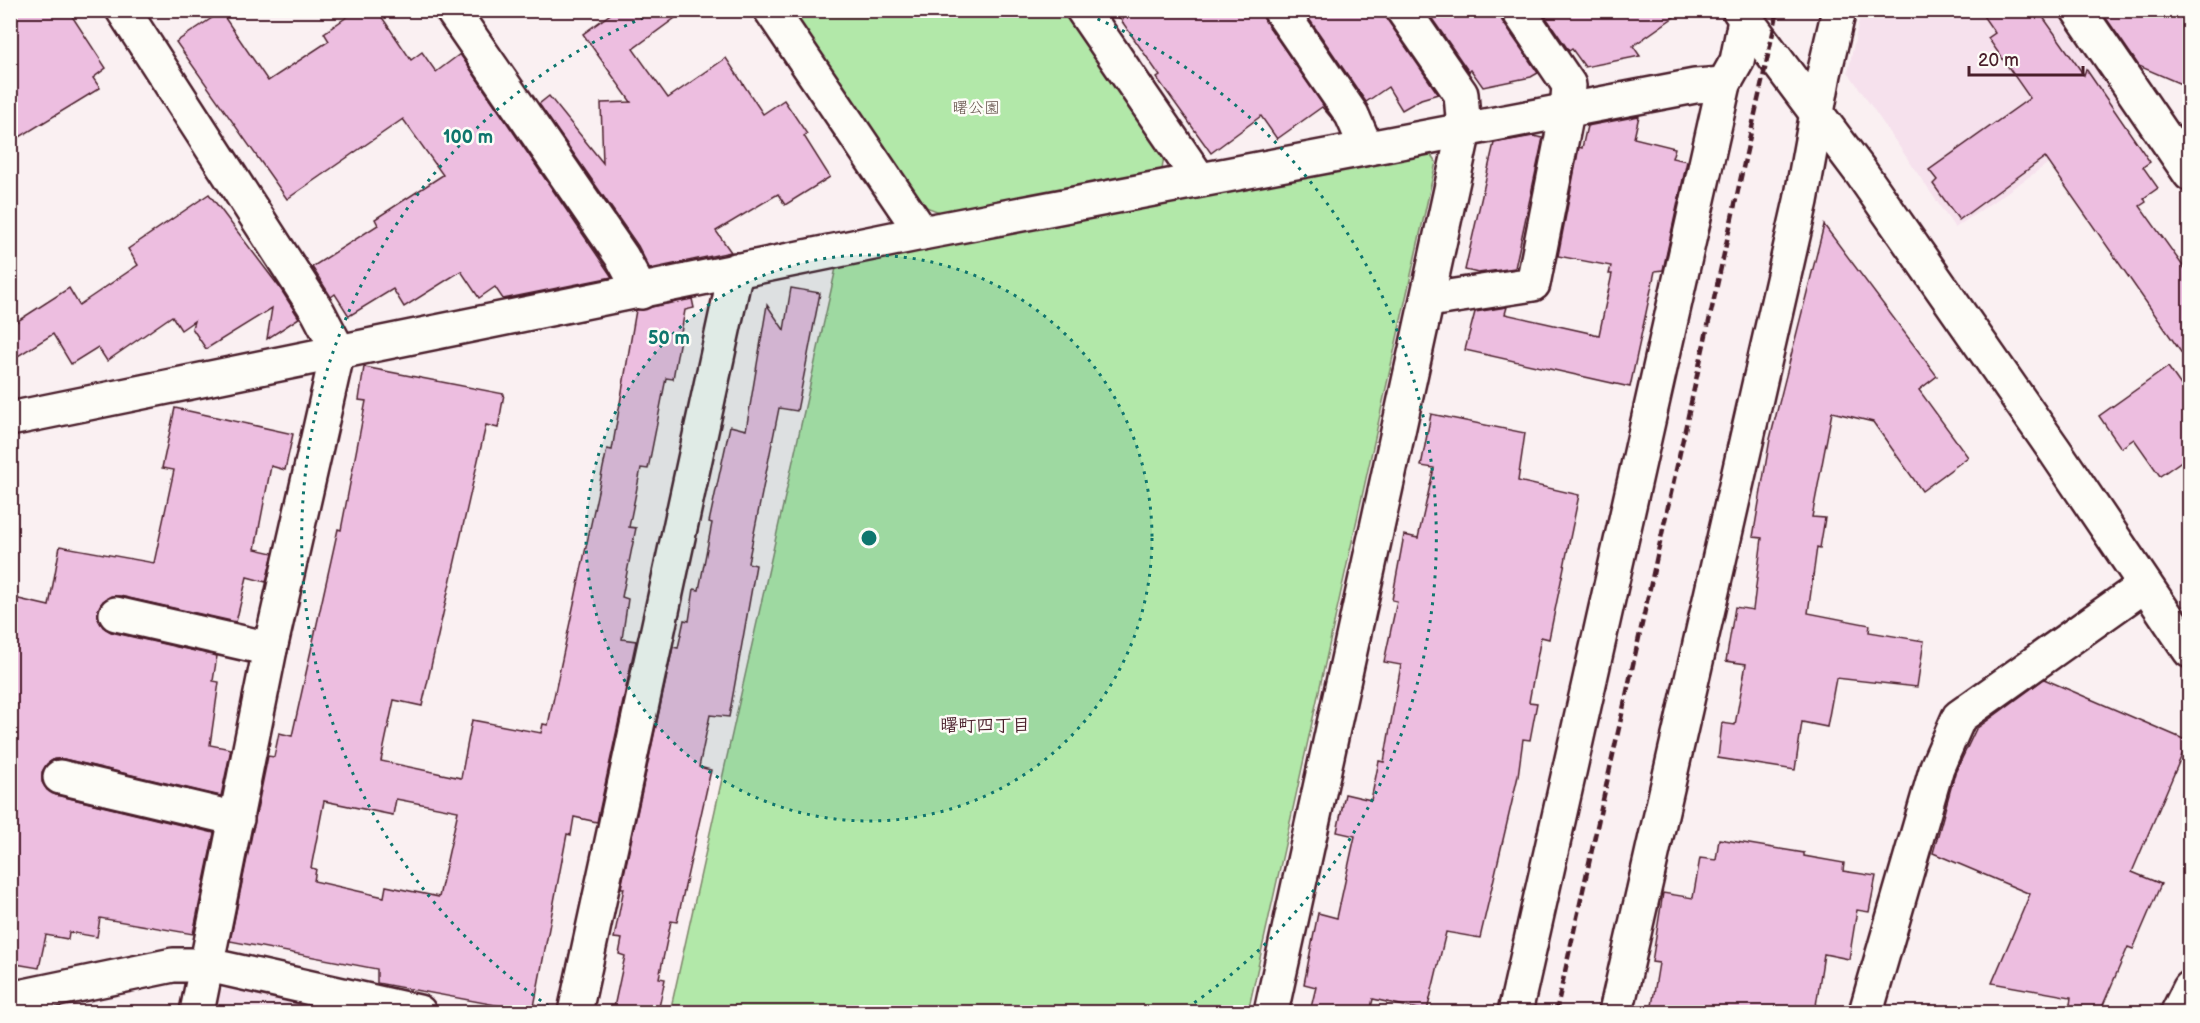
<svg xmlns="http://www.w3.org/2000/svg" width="2200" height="1023" viewBox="0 0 2200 1023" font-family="'Balsamiq Sans','Klee One',sans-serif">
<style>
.built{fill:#f6e1ed}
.green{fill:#b2e8a9;stroke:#7e846a;stroke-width:1.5}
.building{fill:#edbee0;stroke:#4a1f2b;stroke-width:1.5;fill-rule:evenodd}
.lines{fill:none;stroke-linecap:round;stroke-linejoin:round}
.street-casing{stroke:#4a1f2b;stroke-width:38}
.secondary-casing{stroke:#4a1f2b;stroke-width:38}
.street{stroke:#fdfcf7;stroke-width:33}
.secondary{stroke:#fdfcf7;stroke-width:33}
.rail{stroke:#4a1f2b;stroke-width:4.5;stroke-dasharray:9 4.5;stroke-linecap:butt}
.ring{fill:none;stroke:#0f766e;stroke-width:3;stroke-dasharray:3 6}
.labels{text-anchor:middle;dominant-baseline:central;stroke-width:5;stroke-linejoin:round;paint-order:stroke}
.park-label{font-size:16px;fill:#64514a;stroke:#fdfcf7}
.neighbourhood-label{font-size:18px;font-weight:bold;fill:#4a1f2b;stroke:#fdfcf7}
.centre{fill:#0f766e;stroke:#fdfcf7;stroke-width:3}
.ring-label{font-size:18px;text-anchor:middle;font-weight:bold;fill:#0f766e;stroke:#fdfcf7;stroke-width:5;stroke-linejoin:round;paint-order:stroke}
</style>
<rect width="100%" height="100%" fill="#faf0f2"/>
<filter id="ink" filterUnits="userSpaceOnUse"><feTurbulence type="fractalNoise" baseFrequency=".0167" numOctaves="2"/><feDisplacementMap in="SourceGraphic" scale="12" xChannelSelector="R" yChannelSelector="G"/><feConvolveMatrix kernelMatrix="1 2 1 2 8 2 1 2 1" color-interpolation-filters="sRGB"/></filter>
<g filter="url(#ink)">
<g class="built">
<path d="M 1861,11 L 2055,11 L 2124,111 L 1955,228 L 1848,72 Z"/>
<path d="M 232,986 L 352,1012 L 211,1012 L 215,994 Z"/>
</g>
<g class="green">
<path d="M 791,11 L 1064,11 L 1164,155 L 1162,170 L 945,214 L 926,207 Z"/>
<path d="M 1426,148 L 1436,162 L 1248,1012 L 670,1012 L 836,268 Z"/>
</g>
<g class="building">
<path d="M 10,10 L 68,10 L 106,68 L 93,78 L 100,88 L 10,143 Z"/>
<path d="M 357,10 L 377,10 L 411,60 L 422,52 L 436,72 L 460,54 L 612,277 L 503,299 L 495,287 L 479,298 L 461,271 L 404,307 L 393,289 L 349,316 L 335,294 L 331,297 L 312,267 L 378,225 L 375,219 L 443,175 L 403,119 L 287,199 L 176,42 L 221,12 L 268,81 L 329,41 L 324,33 Z"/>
<path d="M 616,10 L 686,10 L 633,49 L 668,98 L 726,58 L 763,114 L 784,100 L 807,134 L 804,136 L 830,177 L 785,205 L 778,194 L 716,231 L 731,252 L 650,269 L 638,246 L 539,104 L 549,96 L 603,163 L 601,103 L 631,102 L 583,34 Z"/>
<path d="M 1114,10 L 1261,10 L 1265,21 L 1334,121 L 1322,107 L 1277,139 L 1261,116 L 1211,153 L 1157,78 L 1160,76 Z"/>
<path d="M 1303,10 L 1384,10 L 1388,21 L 1438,94 L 1421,99 L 1402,110 L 1388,87 L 1366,102 Z"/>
<path d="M 1426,10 L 1499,10 L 1502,21 L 1538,73 L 1531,77 L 1483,87 L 1471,70 L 1469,72 Z"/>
<path d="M 1541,10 L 1684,10 L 1633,46 L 1640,56 L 1585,67 L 1572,49 L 1569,51 Z"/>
<path d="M 1979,10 L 2038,10 L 2084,75 L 2086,69 L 2150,162 L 2143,167 L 2158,188 L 2144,198 L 2146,202 L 2140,206 L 2190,276 L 2190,365 L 2045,157 L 1959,220 L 1933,184 L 1937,180 L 1929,170 L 2030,98 L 1988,38 L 1995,33 Z"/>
<path d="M 2109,10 L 2190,10 L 2190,64 L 2181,84 L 2139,66 L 2106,18 Z"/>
<path d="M 1639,116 L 1634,138 L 1675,148 L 1672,158 L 1687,161 L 1663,270 L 1655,271 L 1630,387 L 1465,350 L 1475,312 L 1507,307 L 1505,314 L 1599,335 L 1612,274 L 1609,274 L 1611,266 L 1558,256 L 1579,147 L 1582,148 L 1587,126 Z"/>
<path d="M 1533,136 L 1543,138 L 1515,268 L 1478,273 L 1465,270 L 1494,143 Z"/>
<path d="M 209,194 L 280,288 L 299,318 L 267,339 L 272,308 L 206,349 L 192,328 L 194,321 L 181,330 L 172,316 L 107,361 L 98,347 L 71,364 L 53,334 L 10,361 L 10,326 L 69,288 L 79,305 L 138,265 L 128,249 Z"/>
<path d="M 1824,225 L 1937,376 L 1919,390 L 1968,457 L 1922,491 L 1873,422 L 1832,412 L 1812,517 L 1825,518 L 1820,548 L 1817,547 L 1808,613 L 1870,625 L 1869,632 L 1924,641 L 1917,687 L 1836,678 L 1827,727 L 1802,722 L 1795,770 L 1718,758 L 1722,723 L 1735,725 L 1746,664 L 1726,661 L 1735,607 L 1753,610 L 1762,538 L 1753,537 L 1770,439 Z"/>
<path d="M 791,288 L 820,293 L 797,411 L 779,408 L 748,563 L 756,565 L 729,717 L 710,715 L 699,767 L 711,770 L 677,922 L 671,921 L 659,978 L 665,979 L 658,1012 L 613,1012 L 625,956 L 619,954 L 622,939 L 614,938 L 624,888 L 621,888 L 673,647 L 678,648 L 684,620 L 689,621 L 694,589 L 699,590 L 712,523 L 709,522 L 730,426 L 746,430 L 767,305 L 784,330 Z"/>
<path d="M 692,299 L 694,308 L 685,310 L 673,379 L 666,378 L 648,469 L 641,468 L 629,527 L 636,528 L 622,597 L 628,599 L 622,639 L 636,641 L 597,822 L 574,817 L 571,835 L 567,834 L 533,1012 L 377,983 L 377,969 L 230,941 L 268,756 L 274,757 L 279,733 L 292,736 L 338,529 L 341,530 L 366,401 L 359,400 L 364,367 L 504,394 L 498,428 L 486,425 L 422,706 L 394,700 L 381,761 L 461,778 L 472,720 L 541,733 L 543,724 L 548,725 L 607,449 L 612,450 L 636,310 ZM 396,799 L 458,811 L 439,897 L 386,886 L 384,897 L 314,881 L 316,869 L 311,868 L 324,801 L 393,815 Z"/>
<path d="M 2168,367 L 2190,398 L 2190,455 L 2160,476 L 2134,439 L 2121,448 L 2099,416 Z"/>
<path d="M 175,408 L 293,434 L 285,470 L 271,466 L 255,549 L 273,553 L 266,582 L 247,577 L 236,622 L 120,596 L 111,596 L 103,601 L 98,610 L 98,619 L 103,627 L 111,632 L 217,656 L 213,681 L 219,682 L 210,745 L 231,749 L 221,796 L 64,759 L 54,759 L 47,764 L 42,772 L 42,782 L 47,790 L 56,795 L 214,833 L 193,934 L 100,918 L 97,937 L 69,932 L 68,939 L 46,935 L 39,968 L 10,963 L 10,597 L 49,606 L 60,546 L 154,563 L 174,470 L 162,468 Z"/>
<path d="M 1431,414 L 1525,433 L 1518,481 L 1579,495 L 1549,639 L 1541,637 L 1529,702 L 1537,703 L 1530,740 L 1523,739 L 1518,776 L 1480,938 L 1446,932 L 1427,1011 L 1373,999 L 1370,1012 L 1310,1012 L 1316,987 L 1304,984 L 1318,913 L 1337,918 L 1355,836 L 1337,832 L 1345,794 L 1371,800 L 1379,761 L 1384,762 L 1401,665 L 1384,662 L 1397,601 L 1392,600 L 1404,535 L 1418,538 L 1434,468 L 1421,466 Z"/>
<path d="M 2044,679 L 2188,741 L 2132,872 L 2161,884 L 2133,949 L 2128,947 L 2100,1012 L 2069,1012 L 2071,997 L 1992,983 L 2030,894 L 1933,853 L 1955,773 L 1976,729 Z"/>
<path d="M 1719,839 L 1804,853 L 1804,856 L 1844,863 L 1843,871 L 1876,876 L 1869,912 L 1857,910 L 1849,959 L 1824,954 L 1815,1012 L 1651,1012 L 1659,963 L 1652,962 L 1663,893 L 1693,898 L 1700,858 L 1716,860 Z"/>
</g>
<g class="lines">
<g class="street-casing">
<g id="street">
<path d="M 123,10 L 318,312 L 338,350 L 270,649 L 197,1012"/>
<path d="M 452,10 L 622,257 L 641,292"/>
<path d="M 771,10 L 922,233"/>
<path d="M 1083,10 L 1199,179"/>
<path d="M 1280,10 L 1352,115 L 1366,147"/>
<path d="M 2078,10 L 2190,174"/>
<path d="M 1429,300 L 1533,284 L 1567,112 L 1569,85 L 1518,10"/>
<path d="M 10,419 L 922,233 L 1695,86 L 1724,84"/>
<path d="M 116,614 L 270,649"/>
<path d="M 60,777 L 237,819"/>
<path d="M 10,999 L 173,965 L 208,965 L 419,1012"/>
<path d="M 575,1012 L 736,270"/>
<path d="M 1271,1012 L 1464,130 L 1461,94 L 1403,10"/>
<path d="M 1515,1012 L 1724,84 L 1737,61 L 1747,10"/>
<path d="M 1616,1012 L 1801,201 L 1824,74 L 1839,10"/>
<path d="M 1866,1012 L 1937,767 L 1959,717 L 2145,585"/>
<path d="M 2178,1012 L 2190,988"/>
</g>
</g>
<g class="secondary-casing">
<path id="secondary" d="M 1739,10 L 1860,171 L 2055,451 L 2190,651"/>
</g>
<use href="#street" class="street"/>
<use href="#secondary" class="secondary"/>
<path class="rail" d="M 1556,1012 L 1778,10"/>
</g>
</g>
<circle cx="869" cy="538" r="283" fill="#0f766e" fill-opacity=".12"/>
<g class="ring">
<circle cx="869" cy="538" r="283"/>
<path d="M556 1011A567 567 0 0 1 657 12M1081 12A567 567 0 0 1 1182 1011"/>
</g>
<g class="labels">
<g class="park-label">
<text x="976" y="108">曙公園</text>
</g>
<g class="neighbourhood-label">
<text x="985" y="725">曙町四丁目</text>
</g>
</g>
<circle cx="869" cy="538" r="9" class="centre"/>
<g class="ring-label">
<text x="468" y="143">100 m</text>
<text x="669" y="344">50 m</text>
</g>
<rect width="2200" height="1023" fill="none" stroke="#fdfcf7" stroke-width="36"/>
<rect x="18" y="18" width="2164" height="987" fill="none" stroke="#4a1f2b" stroke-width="2" filter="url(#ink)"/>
<path d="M1969 66v9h114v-9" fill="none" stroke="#4a1f2b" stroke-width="3"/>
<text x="1978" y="66" font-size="18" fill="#4a1f2b" stroke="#fdfcf7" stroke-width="4.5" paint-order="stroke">20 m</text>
</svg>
